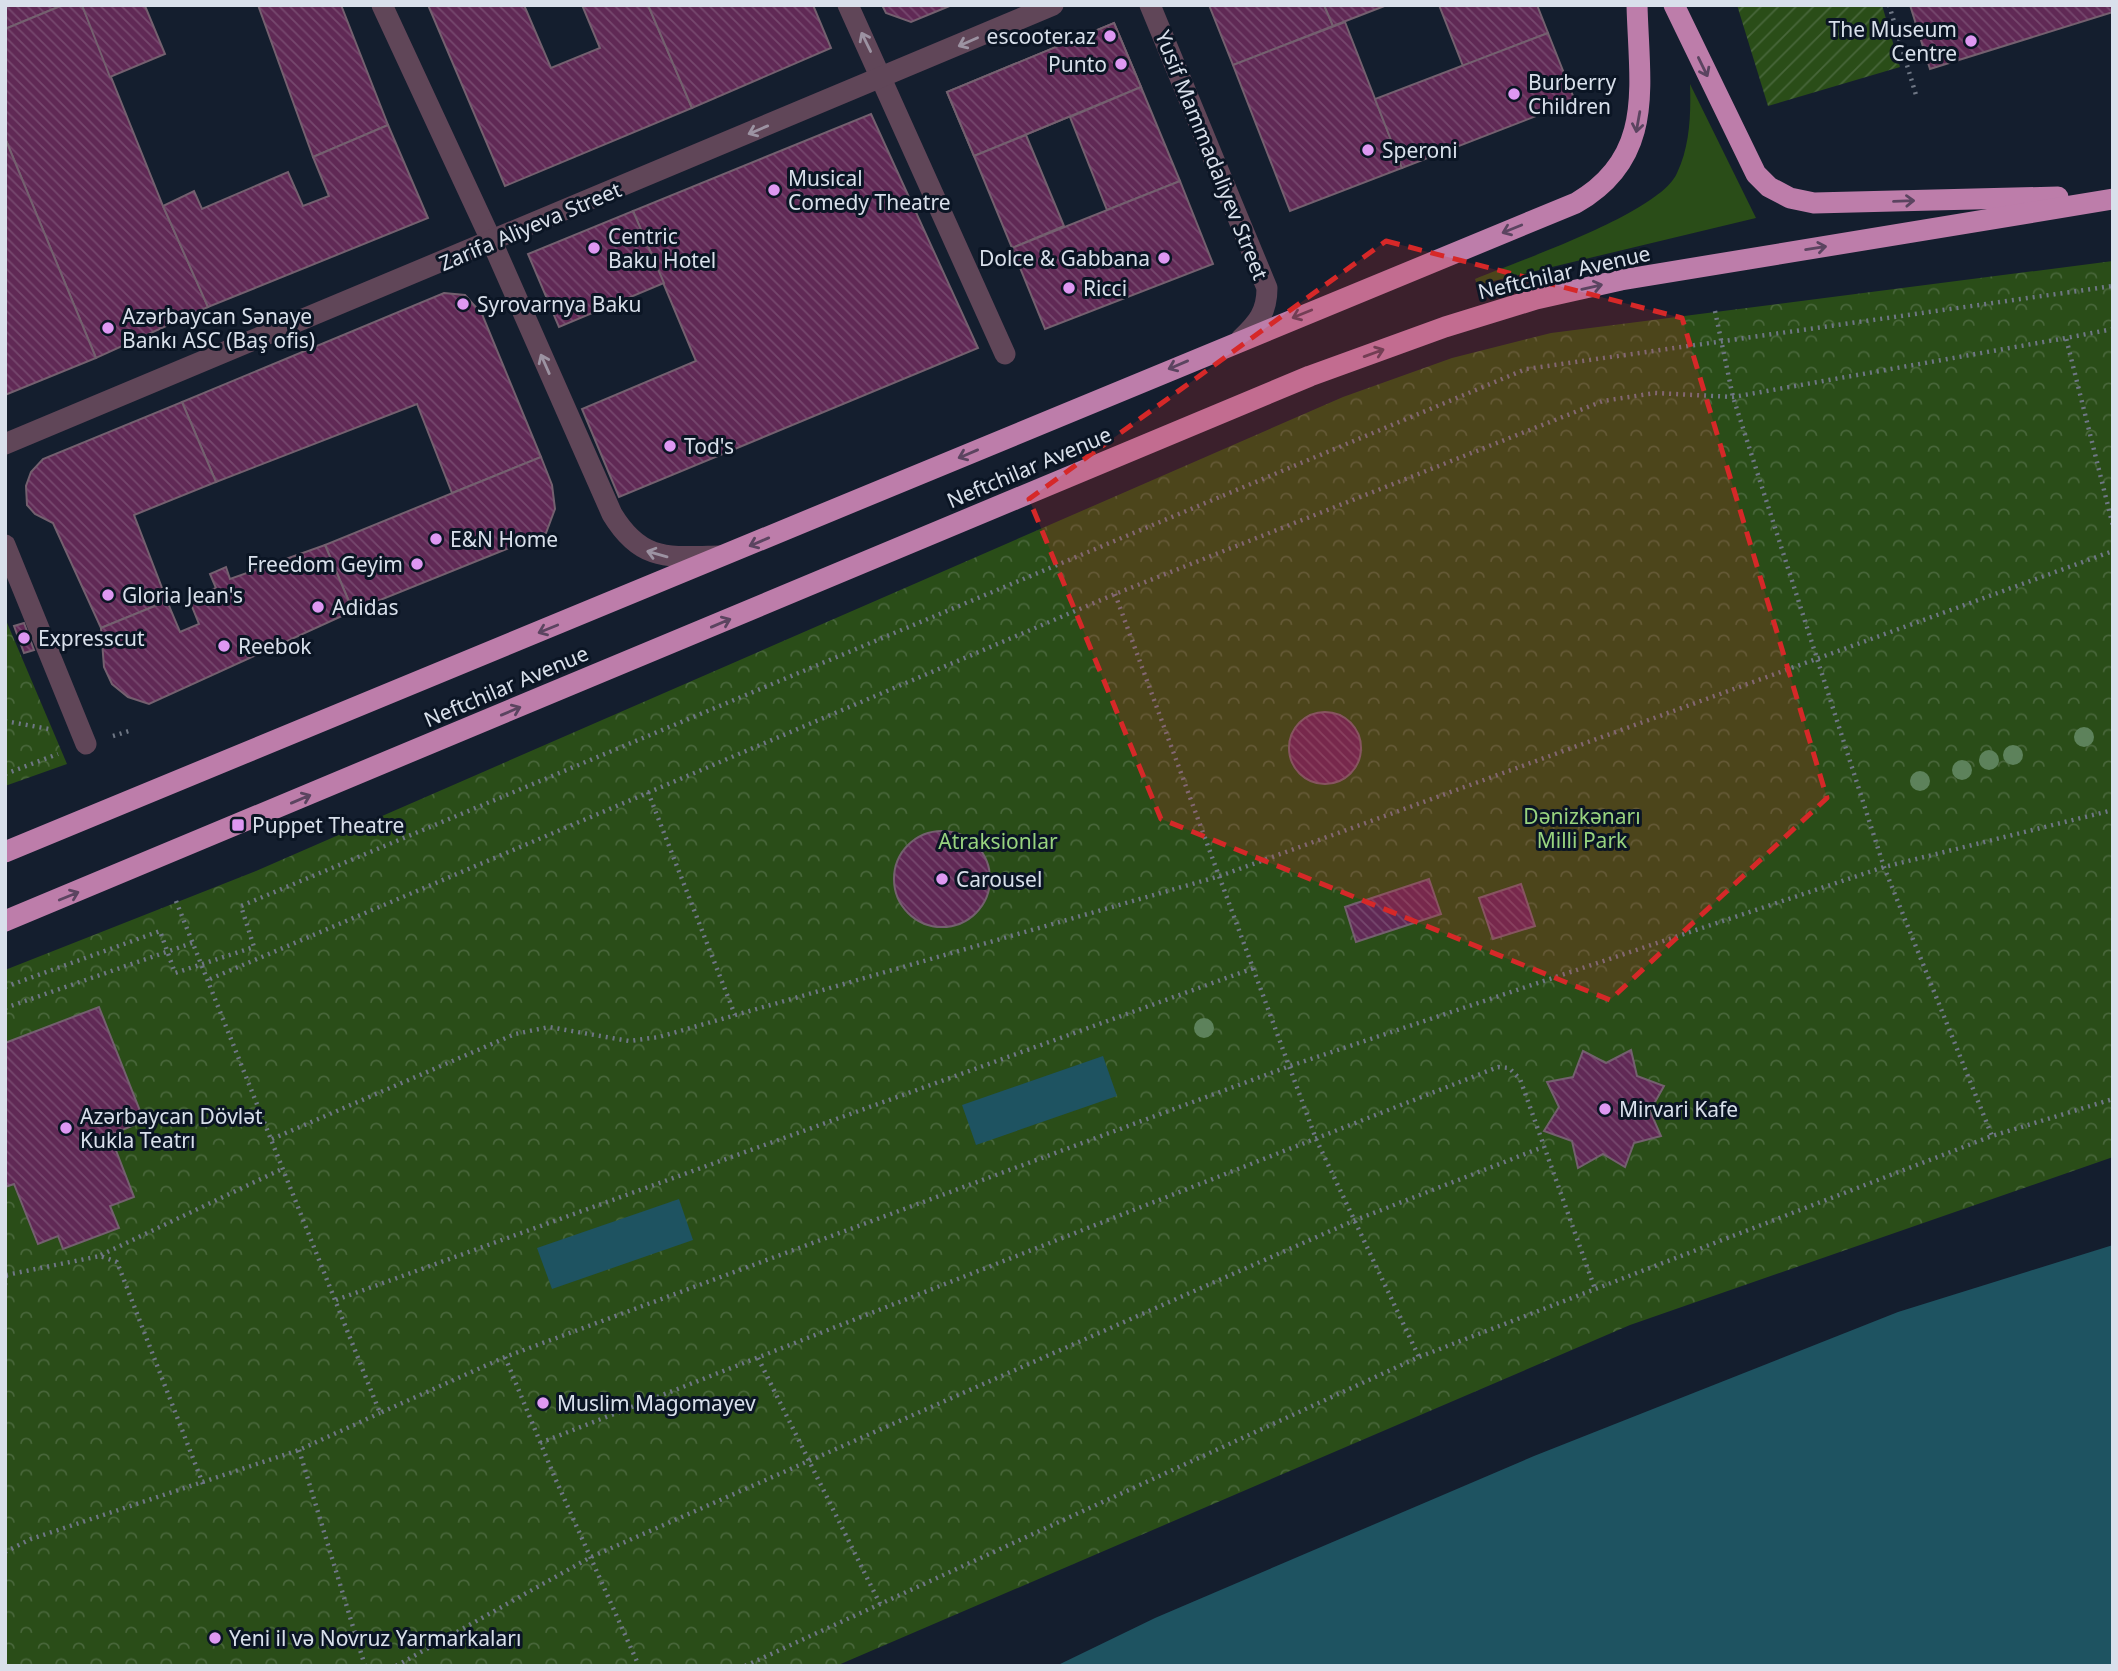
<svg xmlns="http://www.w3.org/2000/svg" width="2118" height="1671" viewBox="0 0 2118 1671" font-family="'Noto Sans',sans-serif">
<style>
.grass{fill:#2a4d18}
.park{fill:url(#park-crowns)}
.garden{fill:url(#garden-furrows)}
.water{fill:#1e5361}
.building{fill:url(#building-back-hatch);stroke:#74606f;stroke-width:2}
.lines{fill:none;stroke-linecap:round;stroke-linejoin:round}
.path{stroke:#6f7785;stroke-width:4.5;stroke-dasharray:2 5;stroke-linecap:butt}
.minor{stroke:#604658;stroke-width:21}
.highway{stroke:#bd7daa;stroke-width:21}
.tree{fill:#5d825b}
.oneway{stroke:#9c93a2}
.oneway2{stroke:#5b4460}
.marked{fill:#d62828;fill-opacity:0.2;stroke:#d62828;stroke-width:5;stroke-dasharray:14 9;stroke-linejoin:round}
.poi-dot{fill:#de98f2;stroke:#0b1524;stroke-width:2.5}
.labels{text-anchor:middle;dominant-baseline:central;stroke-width:6;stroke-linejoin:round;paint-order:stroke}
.poi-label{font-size:21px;fill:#d9e0eb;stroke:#0b1524;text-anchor:start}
.street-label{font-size:21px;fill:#d9e0eb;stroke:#0b1524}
.park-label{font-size:21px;fill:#98d47f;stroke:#0b1524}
</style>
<defs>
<pattern id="park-crowns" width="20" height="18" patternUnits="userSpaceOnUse" patternTransform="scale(1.75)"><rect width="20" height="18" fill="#2a4d18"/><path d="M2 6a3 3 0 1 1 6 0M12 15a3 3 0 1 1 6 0" fill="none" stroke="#48663a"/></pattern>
<pattern id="garden-furrows" width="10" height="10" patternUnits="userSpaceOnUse" patternTransform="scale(1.75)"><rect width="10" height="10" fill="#2a4d18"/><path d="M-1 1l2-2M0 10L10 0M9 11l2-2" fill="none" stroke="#48663a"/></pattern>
<pattern id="building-back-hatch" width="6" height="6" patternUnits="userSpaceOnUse" patternTransform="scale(1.75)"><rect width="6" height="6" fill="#602955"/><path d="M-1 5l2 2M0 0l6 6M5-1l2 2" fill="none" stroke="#76486e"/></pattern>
</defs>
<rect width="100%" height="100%" fill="#141e2e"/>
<path class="grass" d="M 1690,84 L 1756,218 L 1477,285 L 1475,279 C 1518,261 1660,213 1677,173 C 1690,146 1691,114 1690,84 Z"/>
<g class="park">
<path d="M 2113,261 L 2113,1157 L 1630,1325 L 836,1666 L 5,1666 L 5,970 L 256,871 L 1343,397 L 1452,358 L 1551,333 Z"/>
<path d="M 5,618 L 67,764 L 5,786 Z"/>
</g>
<path class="garden" d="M 1737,5 L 1882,5 L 1900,67 L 1768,106 Z"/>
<g class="water">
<path d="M 1103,1056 L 1117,1096 L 976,1145 L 962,1105 Z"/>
<path d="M 679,1199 L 693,1240 L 552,1289 L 537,1248 Z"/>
<path d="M 2113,1245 L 2113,1666 L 1056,1666 L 1155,1618 L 1534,1456 L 1898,1312 Z"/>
</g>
<g class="building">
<path d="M 5,5 L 63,5 L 5,29 Z"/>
<path d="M 63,5 L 82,5 L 163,206 L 208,307 L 96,358 L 5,138 L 5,29 Z"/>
<path d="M 82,5 L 147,5 L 145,6 L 165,54 L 110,77 Z"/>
<path d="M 258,5 L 341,5 L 388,125 L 313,157 Z"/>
<path d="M 428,5 L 524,5 L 551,68 L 600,48 L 582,5 L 648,5 L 692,108 L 505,186 Z"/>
<path d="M 648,5 L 813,5 L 831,48 L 692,108 Z"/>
<path d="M 882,5 L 952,5 L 911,22 L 886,13 Z"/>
<path d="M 1209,5 L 1324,5 L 1333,26 L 1233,65 Z"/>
<path d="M 1324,5 L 1387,5 L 1333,26 Z"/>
<path d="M 1439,5 L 1537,5 L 1548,33 L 1463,66 Z"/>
<path d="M 1910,5 L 2113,5 L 2113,12 L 1930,69 Z"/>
<path d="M 1345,22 L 1402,168 L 1290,211 L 1233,65 Z"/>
<path d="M 1114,23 L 1141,87 L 974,156 L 947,92 Z"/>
<path d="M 1114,23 L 1141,87 L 974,156 L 947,92 Z"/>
<path d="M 1548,33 L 1575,101 L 1402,168 L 1375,99 Z"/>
<path d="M 1141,87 L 1180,181 L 1107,210 L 1070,117 Z"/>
<path d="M 871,114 L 978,348 L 619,497 L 582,409 L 696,361 L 633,211 Z"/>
<path d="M 388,125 L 428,218 L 208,307 L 163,206 L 194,191 L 202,209 L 288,172 L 303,206 L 329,196 L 313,157 Z"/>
<path d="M 1026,135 L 1064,226 L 1012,248 L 974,156 Z"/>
<path d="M 5,138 L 96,358 L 5,395 Z"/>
<path d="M 1180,181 L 1213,264 L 1045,329 L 1012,248 Z"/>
<path d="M 633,211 L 664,283 L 559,327 L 528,254 Z"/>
<path d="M 444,293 L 465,295 L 482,314 L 541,457 L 452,493 L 417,404 L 216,482 L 182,402 Z"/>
<path d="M 182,402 L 216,482 L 134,515 L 167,601 L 101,628 L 53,523 L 35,514 L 27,505 L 26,486 L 31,472 L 43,459 Z"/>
<path d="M 541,457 L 552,485 L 555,509 L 546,533 L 353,611 L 325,545 Z"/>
<path d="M 325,545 L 353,611 L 149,704 L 128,697 L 112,684 L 104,667 L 101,628 L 167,601 L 180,632 L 199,624 L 189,599 L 216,588 L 210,574 L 226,567 L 230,579 Z"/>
<path d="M 24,623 L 34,650 L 24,653 L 14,626 Z"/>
<circle cx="1325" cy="748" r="36"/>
<circle cx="942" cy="879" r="48"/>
<path d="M 1429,879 L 1441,914 L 1356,942 L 1345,907 Z"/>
<path d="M 1521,884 L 1535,926 L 1493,939 L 1479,898 Z"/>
<path d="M 99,1007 L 144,1121 L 110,1135 L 134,1197 L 110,1206 L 119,1228 L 63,1249 L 58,1236 L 38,1244 L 14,1184 L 5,1187 L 5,1043 Z"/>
<path d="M 1631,1050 L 1637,1076 L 1664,1086 L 1650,1111 L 1661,1136 L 1634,1143 L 1625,1167 L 1603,1154 L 1578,1168 L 1572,1141 L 1544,1131 L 1559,1107 L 1547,1082 L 1573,1077 L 1583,1051 L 1606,1063 Z"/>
</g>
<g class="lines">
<g class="path">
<path d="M 1889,5 L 1916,95"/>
<path d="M 1715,311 L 1733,397 L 1884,867 L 1992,1136"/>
<path d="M 2113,329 L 2066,338 L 2113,526"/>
<path d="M 1115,594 L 1316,1139 L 1419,1357"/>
<path d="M 5,721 L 49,729"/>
<path d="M 113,736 L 132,730"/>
<path d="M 5,774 L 58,754"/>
<path d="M 648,792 L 735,1015"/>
<path d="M 176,901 L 380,1413 L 505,1357 L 1290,1066 L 1884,867 L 2113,810"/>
<path d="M 210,979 L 1115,594 L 1603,401 L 1655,393 L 1733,397 L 2066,338"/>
<path d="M 5,987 L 160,931 L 175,973 L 254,947 L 241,906 L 1526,369 L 2113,286"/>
<path d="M 5,1008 L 195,942"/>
<path d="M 272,1139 L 515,1034 L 549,1027 L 629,1041 L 659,1037 L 1220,876 L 2113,551"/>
<path d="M 101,1255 L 284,1168"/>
<path d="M 6,1275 L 100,1256 L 117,1262 L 203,1484"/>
<path d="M 5,1285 L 6,1273"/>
<path d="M 336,1300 L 1254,968"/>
<path d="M 505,1357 L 555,1478 L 639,1666"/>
<path d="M 758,1358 L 880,1604"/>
<path d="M 540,1443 L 1498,1067 L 1509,1068 L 1520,1079 L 1595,1289"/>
<path d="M 299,1450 L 365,1666"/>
<path d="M 5,1552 L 31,1539 L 299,1450 L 380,1413"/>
<path d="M 396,1666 L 591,1557 L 1353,1221 L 1543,1147"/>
<path d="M 745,1666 L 1419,1357 L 1992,1136 L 2113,1099"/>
</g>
<g class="minor">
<path d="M 382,5 L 492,242 L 612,514 C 641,562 668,557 720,556"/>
<path d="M 848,5 L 1005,354"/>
<path d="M 1150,5 L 1267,288 C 1267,312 1258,323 1241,339"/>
<path d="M 5,444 L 1053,5"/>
<path d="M 5,545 L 86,744"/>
</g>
<g class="highway">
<path d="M 1674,5 L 1756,174 L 1769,187 L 1790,198 L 1814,203 L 2058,197"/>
<path d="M 5,852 L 1576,203 C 1656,157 1639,85 1637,5"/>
<path d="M 5,921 L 1310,376 L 1445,327 L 1536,299 L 1621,280 L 2113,199"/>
</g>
</g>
<g class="tree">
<circle cx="2084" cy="737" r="10"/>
<circle cx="2013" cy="755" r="10"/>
<circle cx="1989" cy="760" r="10"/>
<circle cx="1962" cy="770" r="10"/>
<circle cx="1920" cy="781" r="10"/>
<circle cx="1204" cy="1028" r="10"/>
</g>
<defs><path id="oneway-shaft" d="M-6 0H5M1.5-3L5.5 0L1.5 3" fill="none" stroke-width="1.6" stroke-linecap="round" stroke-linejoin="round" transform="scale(1.75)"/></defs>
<g class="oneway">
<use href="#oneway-shaft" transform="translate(866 42) rotate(-116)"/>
<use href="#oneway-shaft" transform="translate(968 42) rotate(156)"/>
<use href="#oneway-shaft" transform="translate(758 130) rotate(157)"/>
<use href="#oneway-shaft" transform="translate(545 364) rotate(-114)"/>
<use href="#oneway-shaft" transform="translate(657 554) rotate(-164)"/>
</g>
<g class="oneway2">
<use href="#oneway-shaft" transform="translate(1703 67) rotate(64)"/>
<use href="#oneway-shaft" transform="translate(1638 122) rotate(100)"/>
<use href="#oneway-shaft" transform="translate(1904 201) rotate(-2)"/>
<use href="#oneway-shaft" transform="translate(1512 229) rotate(158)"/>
<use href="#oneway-shaft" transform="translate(1816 248) rotate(-9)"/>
<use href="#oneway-shaft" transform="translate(1592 287) rotate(-13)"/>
<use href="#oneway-shaft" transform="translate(1302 314) rotate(158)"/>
<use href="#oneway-shaft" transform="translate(1374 353) rotate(-20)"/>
<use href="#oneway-shaft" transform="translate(1178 365) rotate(157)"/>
<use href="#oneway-shaft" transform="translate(968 454) rotate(157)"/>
<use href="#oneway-shaft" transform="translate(759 542) rotate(157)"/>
<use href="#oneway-shaft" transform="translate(721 623) rotate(-23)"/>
<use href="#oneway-shaft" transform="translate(548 629) rotate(158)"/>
<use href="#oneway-shaft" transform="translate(511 711) rotate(-23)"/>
<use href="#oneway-shaft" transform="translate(301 799) rotate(-23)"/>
<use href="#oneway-shaft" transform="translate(69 896) rotate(-22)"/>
</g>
<path class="marked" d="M 1386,241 L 1682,318 L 1827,798 L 1610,1000 L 1161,819 L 1029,499 Z"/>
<g class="poi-dot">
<circle cx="1110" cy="36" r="7"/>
<circle cx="1971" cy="41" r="7"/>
<circle cx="1121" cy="64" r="7"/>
<circle cx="1514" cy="94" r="7"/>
<circle cx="1368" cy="150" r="7"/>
<circle cx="774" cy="190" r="7"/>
<circle cx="594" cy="248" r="7"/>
<circle cx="1164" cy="258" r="7"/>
<circle cx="1069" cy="288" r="7"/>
<circle cx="463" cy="304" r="7"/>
<circle cx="108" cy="328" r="7"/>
<circle cx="670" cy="446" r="7"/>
<circle cx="436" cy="539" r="7"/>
<circle cx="417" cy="564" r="7"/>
<circle cx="108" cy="595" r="7"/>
<circle cx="318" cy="607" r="7"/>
<circle cx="24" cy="638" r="7"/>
<circle cx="224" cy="646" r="7"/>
<rect x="231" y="818" width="14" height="14" rx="3.5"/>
<circle cx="942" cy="879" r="7"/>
<circle cx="1605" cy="1109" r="7"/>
<circle cx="66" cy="1128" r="7"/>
<circle cx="543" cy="1403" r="7"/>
<circle cx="215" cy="1638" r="7"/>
</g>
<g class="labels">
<g class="poi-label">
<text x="1957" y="29" text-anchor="end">The Museum<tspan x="1957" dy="24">Centre</tspan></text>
<text x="1096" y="36" text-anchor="end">escooter.az</text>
<text x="1107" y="64" text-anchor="end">Punto</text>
<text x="1528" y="82">Burberry<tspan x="1528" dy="24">Children</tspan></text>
<text x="1382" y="150">Speroni</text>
<text x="788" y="178">Musical<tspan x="788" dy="24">Comedy Theatre</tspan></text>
<text x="608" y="236">Centric<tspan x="608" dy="24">Baku Hotel</tspan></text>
<text x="1150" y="258" text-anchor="end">Dolce &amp; Gabbana</text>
<text x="1083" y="288">Ricci</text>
<text x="477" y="304">Syrovarnya Baku</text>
<text x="122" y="316">Azərbaycan Sənaye<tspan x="122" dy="24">Bankı ASC (Baş ofis)</tspan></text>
<text x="684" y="446">Tod's</text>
<text x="450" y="539">E&amp;N Home</text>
<text x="403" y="564" text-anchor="end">Freedom Geyim</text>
<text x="122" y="595">Gloria Jean's</text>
<text x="332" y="607">Adidas</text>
<text x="38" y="638">Expresscut</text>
<text x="238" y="646">Reebok</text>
<text x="252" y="825">Puppet Theatre</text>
<text x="956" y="879">Carousel</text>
<text x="1619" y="1109">Mirvari Kafe</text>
<text x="80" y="1116">Azərbaycan Dövlət<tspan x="80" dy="24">Kukla Teatrı</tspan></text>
<text x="557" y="1403">Muslim Magomayev</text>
<text x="229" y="1638">Yeni il və Novruz Yarmarkaları</text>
</g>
<g class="street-label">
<text transform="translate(1212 155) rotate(68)">Yusif Mammadaliyev Street</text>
<text transform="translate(530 226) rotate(-23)">Zarifa Aliyeva Street</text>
<text transform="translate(1564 272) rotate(-13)">Neftchilar Avenue</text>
<text transform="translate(1029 467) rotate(-23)">Neftchilar Avenue</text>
<text transform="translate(506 686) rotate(-23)">Neftchilar Avenue</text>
</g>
<g class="park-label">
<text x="1582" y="816">Dənizkənarı<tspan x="1582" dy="24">Milli Park</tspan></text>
<text x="998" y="841">Atraksionlar</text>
</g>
</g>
<rect width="2118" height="1671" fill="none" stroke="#d9e0eb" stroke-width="14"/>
</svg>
